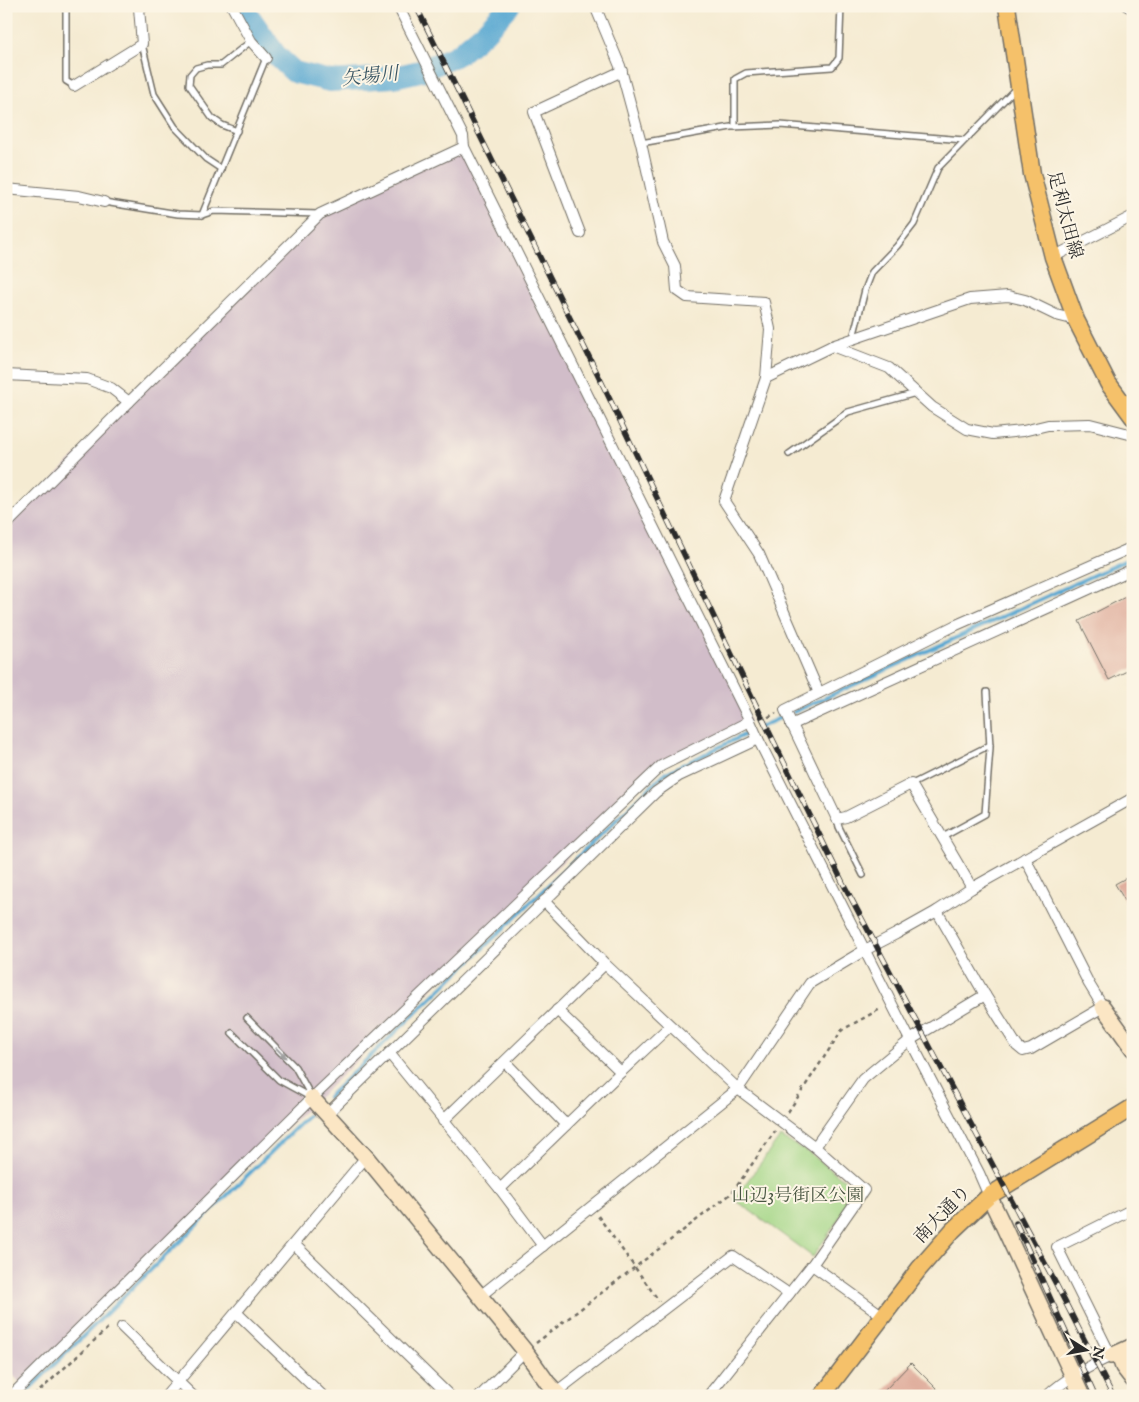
<svg xmlns="http://www.w3.org/2000/svg" width="1139" height="1402" viewBox="0 0 1139 1402" font-family="'IM FELL English','Noto Serif JP',serif">
<style>
.industrial{fill:#d1bdc9}
.green{fill:#a3d686;stroke:#678058}
.lines{fill:none;stroke-linecap:round;stroke-linejoin:round}
.stream{stroke:#58a8d2;stroke-width:4}
.river{stroke:#58a8d2;stroke-width:22}
.building{fill:#dda796}
.lane-casing{stroke:#726e65;stroke-width:8}
.street-casing{stroke:#726e65;stroke-width:12}
.secondary-casing{stroke:#726e65;stroke-width:18}
.primary-casing{stroke:#726e65;stroke-width:19}
.path{stroke:#726e65;stroke-width:2.5;stroke-dasharray:4 4;stroke-linecap:butt}
.lane{stroke:#fff;stroke-width:5}
.street{stroke:#fff;stroke-width:10}
.secondary{stroke:#fbe6c4;stroke-width:15}
.primary{stroke:#f5c16b;stroke-width:16}
.rail-casing{stroke:#2b2b2b;stroke-width:5.5}
.rail{stroke:#fcf5e5;stroke-width:4;stroke-dasharray:11;stroke-linecap:butt}
.oneway{fill:#a0a0a0}
.labels{text-anchor:middle;dominant-baseline:central;stroke-width:4;stroke-linejoin:round;paint-order:stroke}
.street-label{font-size:18px;fill:#2b2b2b;stroke:#fcf5e5}
.park-label{font-size:18px;fill:#495642;stroke:#fcf5e5}
.water-label{font-size:19px;font-style:italic;fill:#3b5765;stroke:#fcf5e5}
</style>
<rect width="100%" height="100%" fill="#fcf5e5"/>
<filter id="ink" filterUnits="userSpaceOnUse"><feTurbulence type="fractalNoise" baseFrequency=".02" numOctaves="2"/><feDisplacementMap in="SourceGraphic" scale="10" xChannelSelector="R" yChannelSelector="G"/><feConvolveMatrix kernelMatrix="1 2 1 2 8 2 1 2 1" color-interpolation-filters="sRGB"/></filter>
<filter id="wash" filterUnits="userSpaceOnUse"><feTurbulence type="fractalNoise" baseFrequency=".0096" numOctaves="4" result="noise"/><feDisplacementMap in="SourceGraphic" scale="20" xChannelSelector="R" yChannelSelector="G"/><feGaussianBlur stdDeviation="1.12" result="paint"/><feColorMatrix in="noise" values="0 0 0 0 0 0 0 0 0 0 0 0 0 0 0 0 0 1.4 0 .05"/><feComposite in="paint" operator="in"/></filter>
<g filter="url(#wash)">
<rect width="100%" height="100%" fill="#f5ebd2"/>
<path class="industrial" d="M 464,147 L 750,721 L 661,766 L 22,1385 L 6,1368 L 6,525 L 320,214 Z"/>
<path class="green" d="M 780,1137 L 808,1152 L 858,1190 L 813,1257 L 734,1199 Z"/>
<g class="lines">
<g class="stream">
<path d="M 794,712 L 1133,557"/>
<path d="M 760,727 L 780,718"/>
<path d="M 328,1097 L 664,774 L 746,734"/>
<path d="M 22,1396 L 308,1116"/>
</g>
<path class="river" d="M 242,6 L 276,55 L 294,72 L 330,81 L 394,77 L 420,71 L 451,58 L 460,53 L 485,32 L 509,6"/>
</g>
<g id="blocks">
<g class="building">
<path d="M 1133,593 L 1133,668 L 1109,680 L 1079,621 Z"/>
<path d="M 1133,874 L 1133,914 L 1115,884 Z"/>
<path d="M 911,1363 L 944,1396 L 889,1396 L 884,1391 Z"/>
</g>
</g>
</g>
<g filter="url(#ink)">
<use href="#blocks" fill-opacity="0" stroke="#726e65" stroke-width="1"/>
<g class="lines">
<g class="lane-casing">
<g id="lane">
<path d="M 66,6 L 66,81 L 74,86"/>
<path d="M 142,44 L 154,94 L 175,127 L 206,159 L 221,169"/>
<path d="M 735,127 L 735,79 L 746,73 L 832,67 L 839,58 L 841,6"/>
<path d="M 237,131 L 222,125 L 212,118 L 189,85 L 190,75 L 196,68 L 207,65 L 221,65 L 251,41"/>
<path d="M 641,143 L 731,127 L 780,125 L 964,140"/>
<path d="M 104,202 L 178,214 L 202,215 L 214,211 L 319,214"/>
<path d="M 202,215 L 266,58"/>
<path d="M 853,338 L 865,290 L 872,272 L 897,246 L 914,224 L 938,168 L 1015,89"/>
<path d="M 789,454 L 848,412 L 916,393"/>
<path d="M 912,784 L 990,745"/>
<path d="M 837,819 L 839,827 L 863,875"/>
<path d="M 943,837 L 985,814 L 990,748 L 987,692"/>
<path d="M 247,1018 L 295,1067 L 311,1096"/>
<path d="M 232,1033 L 279,1080 L 310,1097"/>
</g>
</g>
<g class="street-casing">
<g id="street">
<path d="M 232,6 L 251,41 L 266,58"/>
<path d="M 398,6 L 463,136 L 464,147 L 750,721 L 758,739 L 910,1040 L 979,1173 L 989,1196"/>
<path d="M 595,6 L 620,66 L 641,143 L 663,242 L 675,266 L 677,290 L 687,297 L 764,302 L 770,329 L 766,378 L 724,501 L 759,554 L 819,693"/>
<path d="M 1127,6 L 1133,9"/>
<path d="M 74,86 L 142,44 L 139,8 L 143,6"/>
<path d="M 6,189 L 79,196 L 104,202"/>
<path d="M 580,233 L 534,112 L 622,71"/>
<path d="M 1053,257 L 1133,216"/>
<path d="M 832,346 L 970,299 L 1008,296 L 1025,300 L 1056,315 L 1076,320"/>
<path d="M 6,375 L 87,379 L 111,388 L 129,402"/>
<path d="M 766,378 L 832,346 L 889,368 L 932,407 L 967,429 L 993,434 L 1023,431 L 1048,425 L 1090,424 L 1133,435"/>
<path d="M 6,525 L 129,402 L 320,214 L 464,147"/>
<path d="M 791,725 L 1133,569"/>
<path d="M 972,888 L 911,784 L 846,817 L 837,819 L 785,710 L 954,626 L 1133,547"/>
<path d="M 544,901 L 605,964 L 738,1089 L 810,983 L 865,950 L 896,934 L 937,911 L 972,888 L 1133,798"/>
<path d="M 937,911 L 985,995 L 1017,1046 L 1023,1051 L 1031,1049 L 1103,1007 L 1089,984 L 1025,858"/>
<path d="M 557,1010 L 621,1072"/>
<path d="M 389,1053 L 500,1189 L 543,1246"/>
<path d="M 505,1062 L 566,1125"/>
<path d="M 327,1114 L 656,792 L 679,776 L 758,739"/>
<path d="M 443,1121 L 605,964"/>
<path d="M 815,1147 L 864,1190 L 812,1265 L 883,1316"/>
<path d="M 500,1189 L 621,1072 L 670,1026"/>
<path d="M 294,1244 L 450,1396"/>
<path d="M 479,1297 L 738,1089 L 815,1147 L 863,1079 L 910,1040 L 985,995"/>
<path d="M 237,1313 L 323,1396"/>
<path d="M 122,1327 L 193,1396"/>
<path d="M 556,1392 L 733,1256 L 789,1294"/>
<path d="M 11,1396 L 312,1098 L 661,766 L 750,721"/>
<path d="M 166,1396 L 366,1157"/>
<path d="M 480,1396 L 525,1351"/>
<path d="M 708,1396 L 812,1265"/>
<path d="M 1047,1396 C 1066,1378 1088,1367 1111,1356 L 1057,1247 L 1133,1209"/>
</g>
</g>
<g class="secondary-casing">
<g id="secondary">
<path d="M 1103,1007 L 1133,1049"/>
<path d="M 312,1098 L 366,1157 L 525,1351 L 547,1382 L 560,1396"/>
<path d="M 989,1196 L 1002,1223 L 1082,1396"/>
<path d="M 1118,1353 L 1123,1367 L 1133,1380"/>
<path d="M 1111,1356 L 1133,1346"/>
</g>
</g>
<g class="primary-casing">
<g id="primary">
<path d="M 1007,6 L 1032,174 L 1053,257 L 1076,320 L 1108,383 L 1133,417"/>
<path d="M 822,1396 L 919,1269 L 953,1230 L 989,1196 L 1133,1107"/>
</g>
</g>
<g class="path">
<path d="M 761,721 L 776,713"/>
<path d="M 788,1112 L 842,1030 L 882,1008"/>
<path d="M 598,1216 L 659,1301"/>
<path d="M 536,1343 L 732,1193 L 775,1131"/>
<path d="M 34,1396 L 110,1326"/>
</g>
<use href="#lane" class="lane"/>
<use href="#street" class="street"/>
<use href="#secondary" class="secondary"/>
<use href="#primary" class="primary"/>
<g class="rail-casing">
<g id="rail">
<path d="M 416,6 L 602,383 L 756,705 L 843,883 L 1056,1284 L 1113,1396"/>
<path d="M 1016,1223 L 1095,1396"/>
</g>
</g>
<use href="#rail" class="rail"/>
</g>
<defs><path id="oneway-solid" d="M-6-.8H1V-3.2L6.5 0L1 3.2V.8H-6Z" transform="scale(1.25)"/></defs>
<use class="oneway" href="#oneway-solid" transform="translate(281 1053) rotate(46)"/>
</g>
<g class="labels">
<g class="street-label">
<text transform="translate(1064 215) rotate(75)">足利太田線</text>
<text transform="translate(943 1215) rotate(-46)">南大通り</text>
</g>
<g class="park-label">
<text x="798" y="1196">山辺3号街区公園</text>
</g>
<g class="water-label">
<text transform="translate(370 77) rotate(-6)">矢場川</text>
</g>
</g>
<rect width="1139" height="1402" fill="none" stroke="#fcf5e5" stroke-width="25"/>
<g transform="translate(1086 1350) rotate(101)" stroke="#fcf5e5" stroke-width="4" paint-order="stroke">
<path d="M0-4L9 19L0 12L-9 19Z" fill="#2b2b2b"/>
<text y="-8" font-size="14" font-weight="bold" text-anchor="middle" fill="#2b2b2b">N</text>
</g>
</svg>
